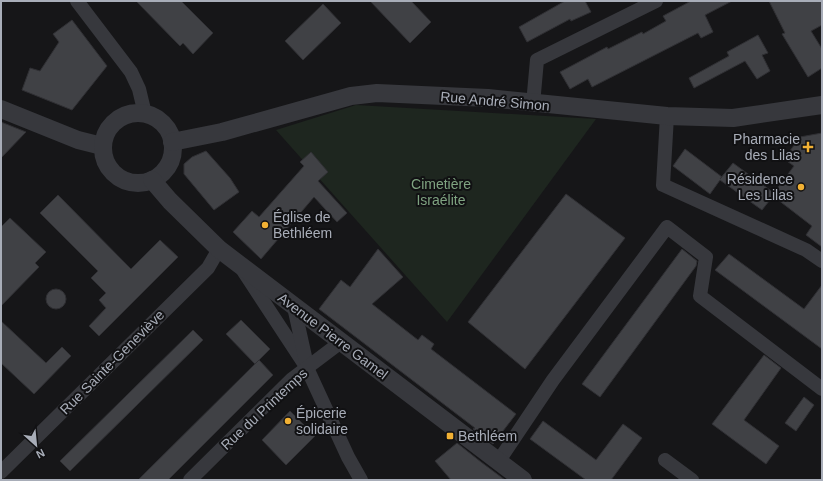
<svg xmlns="http://www.w3.org/2000/svg" width="823" height="481" viewBox="0 0 823 481" font-family="Helvetica,sans-serif">
<style>
.green{fill:#1e261f}
.building{fill:#404145;stroke:#303034}
.lines{fill:none;stroke-linecap:round;stroke-linejoin:round}
.minor{stroke:#37383d;stroke-width:14}
.tertiary{stroke:#37383d;stroke-width:18}
.poi-dot{fill:#f2b134;stroke:#111113;stroke-width:1.5}
.labels{text-anchor:middle;dominant-baseline:central;stroke-width:4;stroke-linejoin:round;paint-order:stroke}
.street-label{font-size:14px;fill:#a8adb8;stroke:#111113}
.poi-label{font-size:14px;fill:#a8adb8;stroke:#111113;text-anchor:start}
.park-label{font-size:14px;fill:#7fa381;stroke:#111113}
</style>
<rect width="100%" height="100%" fill="#161618"/>
<path class="green" d="M 356,105 L 596,119 L 447,322 L 276,130 Z"/>
<g class="building">
<path d="M 136,1 L 181,1 L 213,33 L 193,54 L 183,43 L 180,46 Z"/>
<path d="M 370,1 L 411,1 L 431,22 L 410,43 Z"/>
<path d="M 565,1 L 585,1 L 591,12 L 571,21 L 570,19 L 527,42 L 519,27 Z"/>
<path d="M 691,1 L 732,1 L 705,15 L 713,32 L 701,38 L 698,33 L 592,87 L 588,79 L 570,89 L 560,72 L 607,47 L 608,49 L 642,32 L 643,34 L 666,21 L 663,16 Z"/>
<path d="M 769,1 L 822,1 L 822,25 L 811,31 L 822,49 L 822,68 L 808,77 L 782,34 L 785,33 Z"/>
<path d="M 323,4 L 341,23 L 303,60 L 285,41 Z"/>
<path d="M 72,20 L 107,66 L 72,110 L 22,90 L 30,68 L 40,71 L 59,42 L 53,34 Z"/>
<path d="M 758,35 L 768,53 L 762,55 L 770,71 L 757,79 L 745,61 L 694,88 L 689,78 L 729,56 L 727,52 Z"/>
<path d="M 1,122 L 26,132 L 1,158 Z"/>
<path d="M 822,133 L 822,247 L 806,235 L 812,226 L 773,196 L 762,210 L 720,180 L 710,194 L 673,166 L 685,149 L 722,177 L 720,179 L 733,163 L 774,193 L 794,166 L 784,159 L 800,137 Z"/>
<path d="M 206,151 L 230,178 L 239,192 L 214,210 L 184,174 L 184,164 L 192,157 Z"/>
<path d="M 311,152 L 328,172 L 318,181 L 347,213 L 337,222 L 314,197 L 261,259 L 233,232 L 252,211 L 259,217 L 304,166 L 300,162 Z"/>
<path d="M 566,194 L 625,238 L 525,369 L 468,322 Z"/>
<path d="M 58,195 L 131,269 L 160,240 L 178,257 L 99,336 L 89,326 L 106,308 L 99,300 L 106,293 L 91,278 L 98,271 L 40,213 Z"/>
<path d="M 10,218 L 46,252 L 35,263 L 39,267 L 1,306 L 1,227 Z"/>
<path d="M 378,249 L 403,277 L 372,304 L 418,340 L 422,335 L 434,344 L 431,349 L 516,414 L 493,444 L 473,429 L 475,428 L 319,309 L 341,280 L 350,287 Z"/>
<path d="M 682,249 L 697,261 L 696,266 L 600,397 L 582,384 Z"/>
<path d="M 729,254 L 804,309 L 822,285 L 822,349 L 715,270 Z"/>
<circle cx="56" cy="299" r="10"/>
<path d="M 241,320 L 270,349 L 255,364 L 226,334 Z"/>
<path d="M 1,321 L 46,363 L 62,347 L 71,356 L 34,394 L 1,363 Z"/>
<path d="M 193,330 L 203,340 L 70,471 L 60,461 Z"/>
<path d="M 764,355 L 781,368 L 744,420 L 779,446 L 766,464 L 712,424 Z"/>
<path d="M 259,360 L 273,375 L 168,480 L 138,480 Z"/>
<path d="M 804,397 L 814,405 L 796,431 L 785,423 Z"/>
<path d="M 290,411 L 315,436 L 286,465 L 262,440 Z"/>
<path d="M 543,421 L 596,460 L 623,424 L 642,438 L 611,480 L 586,480 L 530,439 Z"/>
<path d="M 457,443 L 481,462 L 505,480 L 451,480 L 435,461 Z"/>
</g>
<g class="lines">
<g class="minor">
<path d="M 77,1 L 131,72 L 139,89 L 145,114"/>
<path d="M 533,104 L 537,60 L 656,1"/>
<path d="M 667,116 L 663,185 L 806,250 L 822,261"/>
<path d="M 244,272 L 307,368 L 348,457 L 361,480"/>
<path d="M 294,307 L 306,361"/>
<path d="M 665,460 L 692,480"/>
<path d="M 498,462 L 553,380 L 667,227 L 706,257 L 700,296 L 822,389"/>
<path d="M 1,472 L 208,268 L 219,249"/>
<path d="M 190,480 L 292,379 L 341,342"/>
</g>
<g class="tertiary">
<path d="M 1,109 L 78,140 L 102,146"/>
<circle cx="138" cy="148" r="35"/>
<path d="M 172,142 L 222,132 L 351,96 L 377,93 L 488,98 L 667,116 L 733,118 L 822,105"/>
<path d="M 152,180 L 170,201 L 219,249 L 523,480"/>
</g>
</g>
<g class="poi-dot">
<path d="M806 141h4v4h4v4h-4v4h-4v-4h-4v-4h4z"/>
<circle cx="801" cy="187" r="4"/>
<circle cx="265" cy="225" r="4"/>
<circle cx="288" cy="421" r="4"/>
<rect x="446" y="432" width="8" height="8" rx="2"/>
</g>
<g class="labels">
<g class="street-label">
<text transform="translate(495 101) rotate(5)">Rue André Simon</text>
<text transform="translate(333 336) rotate(37)">Avenue Pierre Gamel</text>
<text transform="translate(112 362) rotate(-45)">Rue Sainte-Geneviève</text>
<text transform="translate(264 409) rotate(-43)">Rue du Printemps</text>
</g>
<g class="poi-label">
<text x="800" y="139" text-anchor="end">Pharmacie<tspan x="800" dy="16">des Lilas</tspan></text>
<text x="793" y="179" text-anchor="end">Résidence<tspan x="793" dy="16">Les Lilas</tspan></text>
<text x="273" y="217">Église de<tspan x="273" dy="16">Bethléem</tspan></text>
<text x="296" y="413">Épicerie<tspan x="296" dy="16">solidaire</tspan></text>
<text x="458" y="436">Bethléem</text>
</g>
<g class="park-label">
<text x="441" y="184">Cimetière<tspan x="441" dy="16">Israélite</tspan></text>
</g>
</g>
<rect width="823" height="481" fill="none" stroke="#a8adb8" stroke-width="4"/>
<g transform="translate(36 445) rotate(153)" stroke="#111113" stroke-width="3" paint-order="stroke">
<path d="M0-3L7 15L0 10L-7 15Z" fill="#a8adb8"/>
<text y="-6" font-size="11" font-weight="bold" text-anchor="middle" fill="#a8adb8">N</text>
</g>
</svg>
